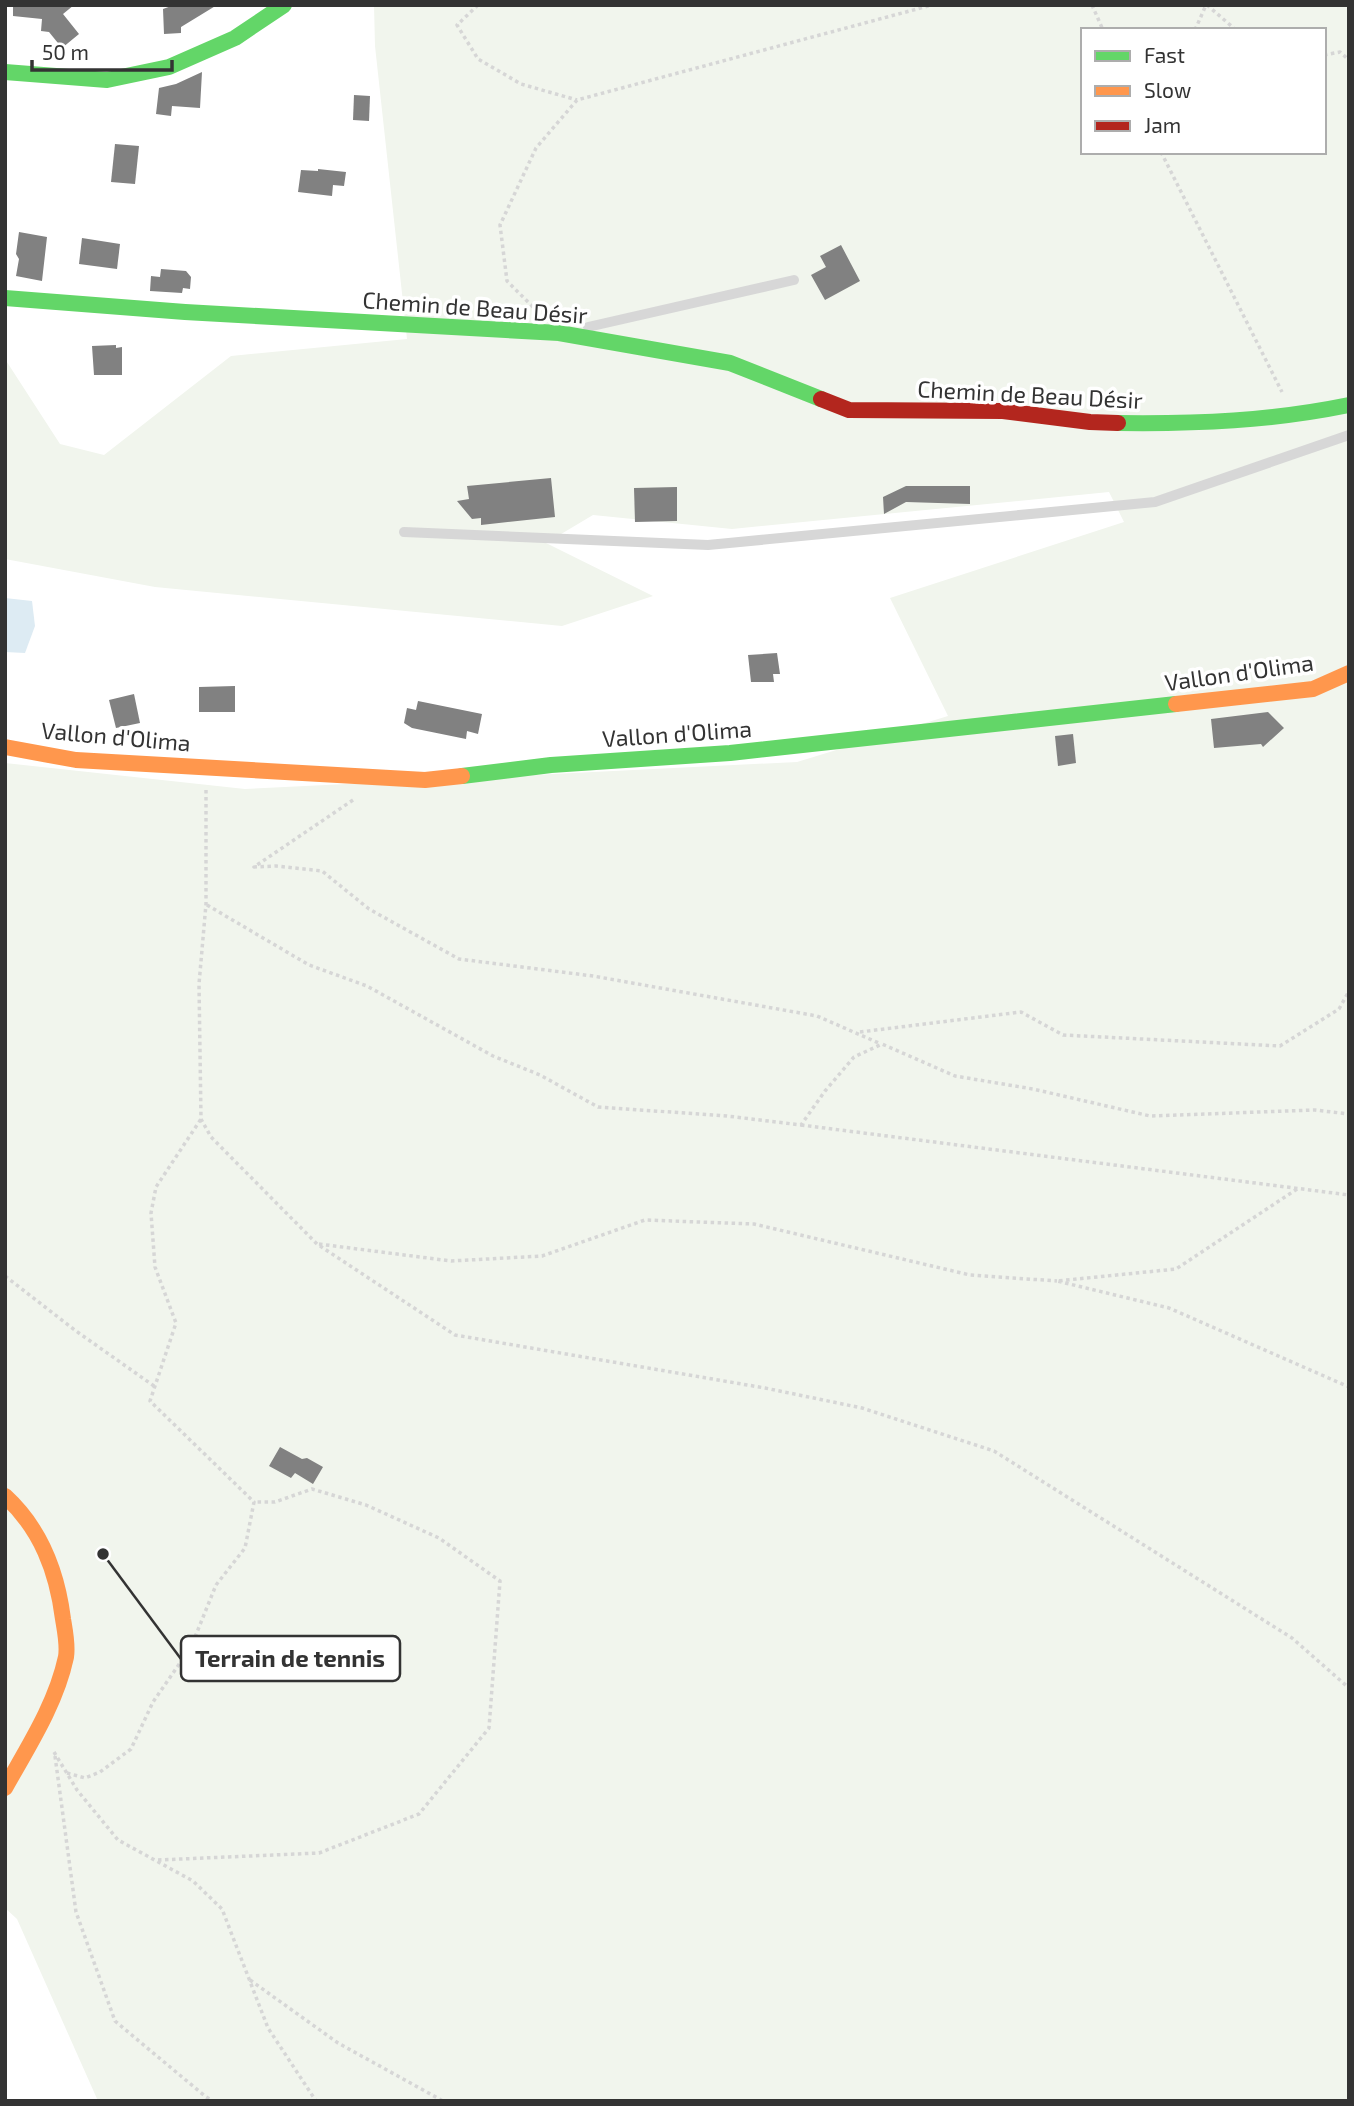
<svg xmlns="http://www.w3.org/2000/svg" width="1354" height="2106" viewBox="0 0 1354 2106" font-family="'Exo 2',sans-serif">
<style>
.green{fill:#f1f5ed;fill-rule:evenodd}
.water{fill:#ddebf3}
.building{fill:#818181}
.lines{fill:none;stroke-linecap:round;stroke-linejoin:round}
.path{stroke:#d6d6d6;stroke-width:3.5;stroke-dasharray:3.5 3.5;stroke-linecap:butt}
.lane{stroke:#d7d7d7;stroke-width:10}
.fast{stroke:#63d668;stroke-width:16}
.slow{stroke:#ff974d;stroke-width:16}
.jam{stroke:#b3261e;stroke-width:16}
.labels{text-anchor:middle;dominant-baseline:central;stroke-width:7;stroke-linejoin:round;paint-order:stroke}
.street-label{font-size:23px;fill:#333;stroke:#fff}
.leader{fill:none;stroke:#333;stroke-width:2.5}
.callout-dot{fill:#333;stroke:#fff;stroke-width:2.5}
.callout{fill:#fff;stroke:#333;stroke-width:2.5}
.callout-label{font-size:24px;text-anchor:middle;font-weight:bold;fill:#333}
</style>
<rect width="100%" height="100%" fill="#fff"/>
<path class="green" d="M 374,5 L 1349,5 L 1349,2101 L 98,2101 L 17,1919 L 5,1908 L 5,763 L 245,789 L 797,762 L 948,716 L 890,598 L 1124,522 L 1109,492 L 732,529 L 593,515 L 546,543 L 653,596 L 562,626 L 155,587 L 5,559 L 5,359 L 60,444 L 104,455 L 231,356 L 407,339 L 375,46 ZM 1083,30 L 1324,30 L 1324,152 L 1083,152 Z"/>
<path class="water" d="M 5,598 L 32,601 L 35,626 L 25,653 L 5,652 Z"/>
<g class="building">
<path d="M 13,5 L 74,5 L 63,14 L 79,34 L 62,48 L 49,32 L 41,31 L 42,19 L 13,16 Z"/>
<path d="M 174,5 L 217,5 L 181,27 L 181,33 L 164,34 L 163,9 Z"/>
<path d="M 202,72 L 200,108 L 172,106 L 171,116 L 156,114 L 159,88 L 176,84 Z"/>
<path d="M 354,95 L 370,96 L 369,121 L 353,120 Z"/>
<path d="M 115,144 L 139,146 L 135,184 L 111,182 Z"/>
<path d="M 318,169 L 346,172 L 344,186 L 333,185 L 332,196 L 298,192 L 301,170 L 318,171 Z"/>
<path d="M 19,232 L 47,237 L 42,281 L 16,276 L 19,259 L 16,254 Z"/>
<path d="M 82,238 L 120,244 L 117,269 L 79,264 Z"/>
<path d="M 841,245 L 860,281 L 825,300 L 811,275 L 826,267 L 820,256 Z"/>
<path d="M 161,269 L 186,271 L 191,277 L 190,289 L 183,288 L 182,293 L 150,291 L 151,276 L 160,277 Z"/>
<path d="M 116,345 L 116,348 L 122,347 L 122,375 L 94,375 L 92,346 Z"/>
<path d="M 551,478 L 555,517 L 481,525 L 481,518 L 472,519 L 457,501 L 469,499 L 467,486 Z"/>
<path d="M 906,486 L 970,486 L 970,504 L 906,502 L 884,514 L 883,497 Z"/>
<path d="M 677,487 L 677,521 L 635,522 L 634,488 Z"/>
<path d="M 777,653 L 780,674 L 773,674 L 774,682 L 751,682 L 748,655 Z"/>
<path d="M 235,686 L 235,712 L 199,712 L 199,687 Z"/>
<path d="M 134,694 L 140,723 L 116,728 L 109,700 Z"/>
<path d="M 418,701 L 482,714 L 478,734 L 467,731 L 466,739 L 412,728 L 404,723 L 407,708 L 416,710 Z"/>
<path d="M 1268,712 L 1284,728 L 1263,747 L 1261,744 L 1214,748 L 1211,719 Z"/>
<path d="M 1073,734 L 1076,763 L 1058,766 L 1055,736 Z"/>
<path d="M 280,1447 L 302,1459 L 307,1458 L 323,1467 L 313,1484 L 295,1473 L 291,1478 L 269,1466 Z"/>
</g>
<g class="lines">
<g class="path">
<path d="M 478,5 L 457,25 L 478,59 L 521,84 L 577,100"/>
<path d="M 1092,5 L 1103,30"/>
<path d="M 1207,5 L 1236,30"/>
<path d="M 1195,30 L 1206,5"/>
<path d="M 1324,55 L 1340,52 L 1349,60"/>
<path d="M 1161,152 L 1282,392"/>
<path d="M 533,307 L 507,281 L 500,225 L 536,148 L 577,100 L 932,5"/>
<path d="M 206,790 L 206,904 L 199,984 L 201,1119 L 211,1137 L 317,1244 L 455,1335 L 765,1388 L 862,1408 L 994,1451 L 1292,1638 L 1349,1688"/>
<path d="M 353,800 L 254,867 L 276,866 L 322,871 L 369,909 L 459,959 L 593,976 L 817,1016 L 881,1044"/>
<path d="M 207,905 L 309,965 L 367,986 L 493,1056 L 540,1075 L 598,1107 L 727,1116 L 801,1125 L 825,1091 L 854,1057 L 882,1044 L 955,1076 L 1033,1089 L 1150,1116 L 1315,1110 L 1349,1114"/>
<path d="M 860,1032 L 1021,1012 L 1063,1035 L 1280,1046 L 1339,1009 L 1349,991"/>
<path d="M 801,1125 L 1349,1195"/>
<path d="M 1297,1189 L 1176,1269 L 1057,1281 L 1169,1308 L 1349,1387"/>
<path d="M 319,1244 L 451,1261 L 542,1256 L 645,1220 L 754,1224 L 970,1275 L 1057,1281"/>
<path d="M 5,1276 L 76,1331 L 154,1386"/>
<path d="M 54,1752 L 77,1790 L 118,1840 L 193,1881 L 222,1909 L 268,2028 L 316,2101"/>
<path d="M 55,1756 L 76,1912 L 115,2021 L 206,2097 L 213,2101"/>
<path d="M 67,1773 L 85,1778 L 100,1772 L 131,1749 L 153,1702 L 191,1647 L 216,1585 L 245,1548 L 254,1502 L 150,1401 L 176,1323 L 155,1267 L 151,1213 L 156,1187 L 201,1119"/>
<path d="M 158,1860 L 319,1853 L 419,1814 L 489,1728 L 500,1581 L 439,1538 L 366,1505 L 312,1489 L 275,1502 L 254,1502"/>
<path d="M 250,1980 L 338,2043 L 443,2101"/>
</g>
<g class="lane">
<path d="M 588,327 L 794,280"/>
<path d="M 404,532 L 708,545 L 1155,502 L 1349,435"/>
</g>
<g class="fast">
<path d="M 5,72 L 107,80 L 169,67 L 235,38 L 284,5"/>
<path d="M 5,298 L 185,312 L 559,333 L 730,363 L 821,399"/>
<path d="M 1118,423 C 1197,424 1271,421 1349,405"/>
<path d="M 462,776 L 551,765 L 730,753 L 1176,704"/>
</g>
<g class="slow">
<path d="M 1176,704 L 1313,689 L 1349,673"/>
<path d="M 5,747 L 76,760 L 425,780 L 462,776"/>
<path d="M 5,1496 C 41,1529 57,1571 63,1619 C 65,1631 68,1645 66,1657 C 56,1704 28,1747 5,1788"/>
</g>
<path class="jam" d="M 821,399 L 849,410 L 1003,411 L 1090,422 L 1118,423"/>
</g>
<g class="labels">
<g class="street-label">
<text transform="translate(475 307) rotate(4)">Chemin de Beau Désir</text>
<text transform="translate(1030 394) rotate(3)">Chemin de Beau Désir</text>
<text transform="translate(1239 672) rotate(-8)">Vallon d'Olima</text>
<text transform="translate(677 733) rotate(-4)">Vallon d'Olima</text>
<text transform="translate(116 736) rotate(5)">Vallon d'Olima</text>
</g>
</g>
<path class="leader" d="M103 1554L181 1659"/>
<circle class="callout-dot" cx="103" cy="1554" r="7"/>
<rect class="callout" x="181" y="1636" width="219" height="45" rx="7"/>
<g class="callout-label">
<text x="290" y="1667">Terrain de tennis</text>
</g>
<rect width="1354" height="2106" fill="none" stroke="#333333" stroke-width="14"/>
<rect x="1081" y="28" width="245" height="126" fill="#ffffff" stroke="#adadad" stroke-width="2"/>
<rect x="1095" y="51" width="35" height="10" fill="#63d668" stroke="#adadad" stroke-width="2"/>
<text x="1144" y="63" font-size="21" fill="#333333">Fast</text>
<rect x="1095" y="86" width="35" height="10" fill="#ff974d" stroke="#adadad" stroke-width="2"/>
<text x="1144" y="98" font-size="21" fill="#333333">Slow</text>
<rect x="1095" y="121" width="35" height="10" fill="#b3261e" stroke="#adadad" stroke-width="2"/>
<text x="1144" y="133" font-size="21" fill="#333333">Jam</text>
<path d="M32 60v10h140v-10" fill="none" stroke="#333333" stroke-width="3.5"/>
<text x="42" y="60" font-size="21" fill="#333333" stroke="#ffffff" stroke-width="5" paint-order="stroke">50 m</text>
</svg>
